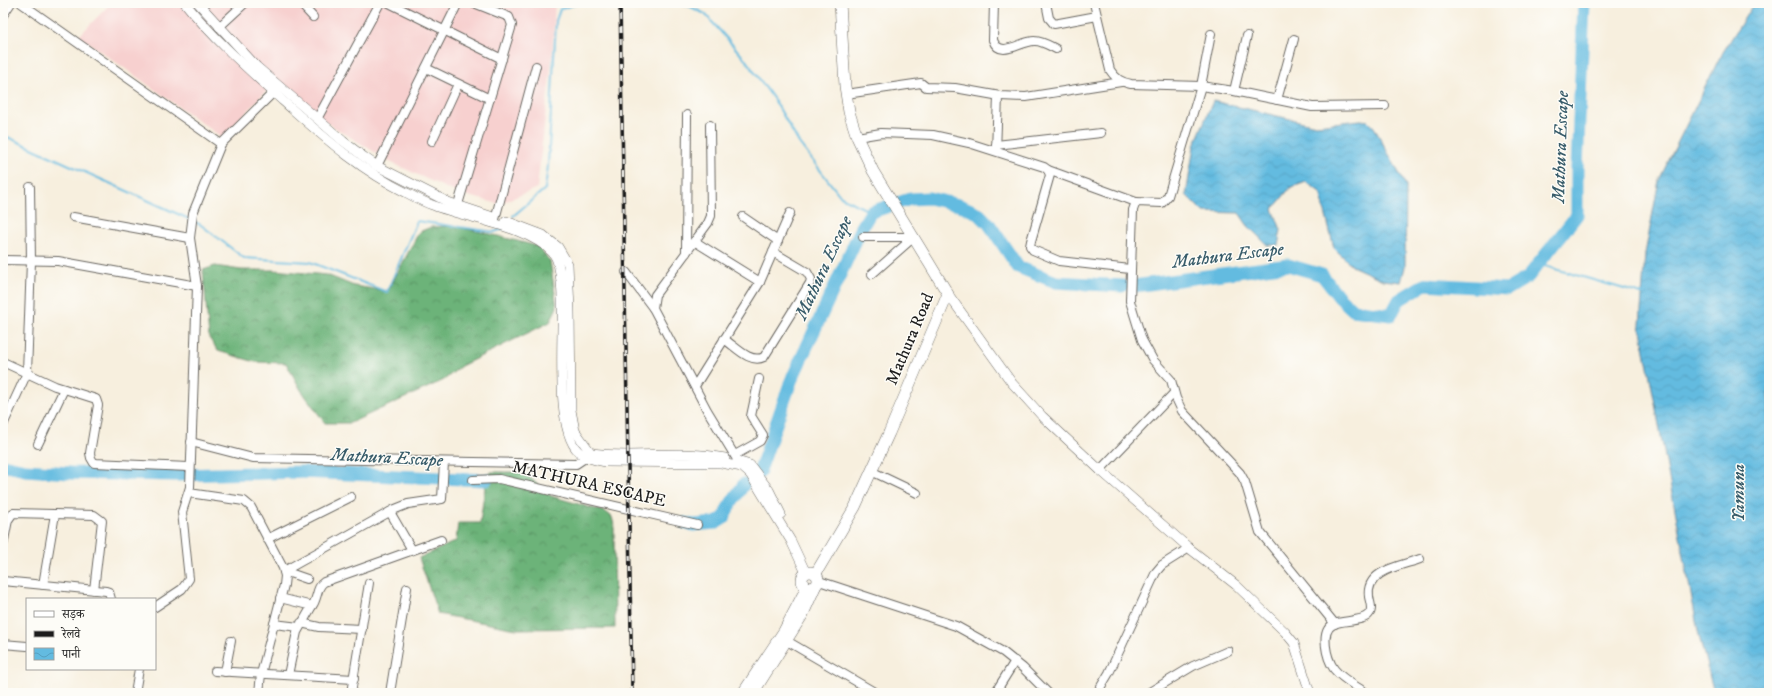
<svg xmlns="http://www.w3.org/2000/svg" width="1772" height="696" viewBox="0 0 1772 696" font-family="'IM FELL DW Pica','Noto Serif Devanagari',serif">
<style>
.built{fill:#f7d0cf}
.forest{fill:url(#forest-crowns);stroke:#44684a}
.water{fill:url(#water-waves);stroke:#406c7e}
.lines{fill:none;stroke-linecap:round;stroke-linejoin:round}
.stream{stroke:#63bbe0;stroke-width:2}
.river{stroke:#63bbe0;stroke-width:13}
.minor-casing{stroke:#696660;stroke-width:10}
.tertiary-casing{stroke:#696660;stroke-width:10}
.secondary-casing{stroke:#696660;stroke-width:12}
.minor{stroke:#fff;stroke-width:8}
.tertiary{stroke:#fff;stroke-width:9}
.secondary{stroke:#fff;stroke-width:11}
.rail-casing{stroke:#1c1c1c;stroke-width:3.5}
.rail{stroke:#fdfcf7;stroke-width:2;stroke-dasharray:6;stroke-linecap:butt}
.labels{text-anchor:middle;dominant-baseline:central;stroke-width:3;stroke-linejoin:round;paint-order:stroke}
.street-label{font-size:17px;fill:#1c1c1c;stroke:#fdfcf7}
.water-label{font-size:18px;font-style:italic;fill:#385c6a;stroke:#fdfcf7}
</style>
<defs>
<pattern id="forest-crowns" width="20" height="18" patternUnits="userSpaceOnUse"><rect width="20" height="18" fill="#6cb379"/><path d="M2 6a3 3 0 1 1 6 0M12 15a3 3 0 1 1 6 0" fill="none" stroke="#589162"/></pattern>
<pattern id="water-waves" width="16" height="10" patternUnits="userSpaceOnUse"><rect width="16" height="10" fill="#63bbe0"/><path d="M0 5q4-4 8 0t8 0" fill="none" stroke="#55a0c0"/></pattern>
</defs>
<rect width="100%" height="100%" fill="#fdfcf7"/>
<filter id="ink" filterUnits="userSpaceOnUse"><feTurbulence type="fractalNoise" baseFrequency=".025" numOctaves="2"/><feDisplacementMap in="SourceGraphic" scale="8" xChannelSelector="R" yChannelSelector="G"/><feConvolveMatrix kernelMatrix="1 2 1 2 8 2 1 2 1" color-interpolation-filters="sRGB"/></filter>
<filter id="wash" filterUnits="userSpaceOnUse"><feTurbulence type="fractalNoise" baseFrequency=".012" numOctaves="4" result="noise"/><feDisplacementMap in="SourceGraphic" scale="16" xChannelSelector="R" yChannelSelector="G"/><feGaussianBlur stdDeviation="0.9" result="paint"/><feColorMatrix in="noise" values="0 0 0 0 0 0 0 0 0 0 0 0 0 0 0 0 0 1.4 0 .05"/><feComposite in="paint" operator="in"/></filter>
<g filter="url(#wash)">
<rect width="100%" height="100%" fill="#f7efde"/>
<path class="built" d="M 111,3 L 555,3 L 552,58 L 537,188 L 499,204 L 457,193 L 392,163 L 326,122 L 276,80 L 223,138 L 79,36 Z"/>
<g class="forest">
<path d="M 453,226 L 490,234 L 537,246 L 550,261 L 557,307 L 550,322 L 461,366 L 444,380 L 350,423 L 325,423 L 301,390 L 286,363 L 255,362 L 218,351 L 209,338 L 203,270 L 215,266 L 241,270 L 274,270 L 327,275 L 354,286 L 388,291 L 419,232 L 431,227 Z"/>
<path d="M 491,472 L 519,472 L 529,477 L 551,496 L 606,512 L 612,517 L 614,525 L 615,628 L 516,629 L 438,614 L 419,558 L 456,541 L 458,523 L 480,523 L 485,487 Z"/>
</g>
<g class="water">
<path d="M 1754,3 L 1769,3 L 1769,693 L 1714,693 L 1699,636 L 1640,325 L 1645,254 L 1659,180 L 1720,57 Z"/>
<path d="M 1213,101 L 1316,125 L 1361,120 L 1368,121 L 1374,127 L 1406,186 L 1405,267 L 1401,282 L 1383,280 L 1352,266 L 1334,248 L 1320,192 L 1306,182 L 1290,188 L 1273,209 L 1281,230 L 1278,245 L 1267,245 L 1248,226 L 1239,213 L 1203,212 L 1186,195 L 1194,146 Z"/>
</g>
<g class="lines">
<g class="stream">
<path d="M 670,3 L 689,6 L 705,14 L 745,59 L 775,101 L 799,143 L 841,197 L 871,212"/>
<path d="M 3,135 L 189,219"/>
<path d="M 513,216 L 545,189 L 548,166 L 556,21 L 560,9 L 580,3"/>
<path d="M 193,221 L 201,225 L 244,258 L 310,262 L 387,292 L 417,221 L 494,232 L 503,229"/>
<path d="M 1538,264 L 1645,295"/>
</g>
<g class="river">
<path d="M 1134,286 L 1288,265 L 1322,275 L 1339,297 L 1353,310 L 1391,315 L 1399,300 L 1425,284 L 1508,289 L 1528,277 L 1577,215 L 1577,168 L 1584,3"/>
<path d="M 3,465 L 25,470 L 70,473 L 177,475 L 302,472 L 486,480"/>
<path d="M 759,473 L 791,381 L 862,227 L 871,212 L 910,199 L 929,198 L 959,205 L 978,213 L 989,224 L 1018,267 L 1056,282 L 1122,286"/>
<path d="M 685,523 L 693,525 L 716,523 L 724,518 L 728,508 L 744,484"/>
</g>
</g>
</g>
<g filter="url(#ink)">
<g class="lines">
<g class="minor-casing">
<g id="minor">
<path d="M 21,3 L 221,144"/>
<path d="M 300,3 L 313,17"/>
<path d="M 389,3 L 502,59"/>
<path d="M 994,3 L 993,40 C 1000,60 1022,40 1035,41 C 1042,41 1050,46 1056,49"/>
<path d="M 1046,3 L 1049,18 L 1054,24 L 1097,16"/>
<path d="M 1094,3 L 1110,70 C 1116,79 1121,82 1131,84 L 1201,86 L 1234,91 L 1312,107 L 1385,106"/>
<path d="M 3,15 L 11,3"/>
<path d="M 219,27 L 245,3"/>
<path d="M 1211,34 L 1201,86 L 1168,196 L 1162,203 L 1136,202 L 1133,210 L 1130,301 L 1142,340 L 1153,360 L 1171,380 L 1176,398 L 1182,411 L 1240,473 L 1245,482 L 1260,532 L 1335,624"/>
<path d="M 426,68 L 490,99"/>
<path d="M 1234,91 L 1247,36"/>
<path d="M 846,94 L 921,83 L 926,87 L 955,88 L 1000,96 L 1026,97 L 1121,82"/>
<path d="M 1277,100 L 1294,39"/>
<path d="M 317,119 L 380,3"/>
<path d="M 710,125 L 711,216 L 708,223 L 655,295 L 653,308 L 707,410 L 738,461"/>
<path d="M 857,137 L 881,133 L 933,135 L 969,143 L 1044,167 L 1048,170 L 1050,175 L 1031,241 L 1030,246 L 1033,250 L 1059,261 L 1130,269"/>
<path d="M 432,141 L 458,84"/>
<path d="M 996,145 L 1101,133"/>
<path d="M 996,151 L 998,96"/>
<path d="M 377,166 L 458,3"/>
<path d="M 1048,170 L 1136,202"/>
<path d="M 456,211 L 512,25 L 509,17 L 474,3"/>
<path d="M 73,217 L 190,238"/>
<path d="M 743,217 L 778,241"/>
<path d="M 494,223 L 536,66"/>
<path d="M 863,237 L 914,237"/>
<path d="M 694,241 L 760,282"/>
<path d="M 686,253 L 687,115"/>
<path d="M 3,260 L 58,261 L 197,286"/>
<path d="M 626,272 L 653,308"/>
<path d="M 872,274 L 914,237"/>
<path d="M 724,339 C 736,347 750,364 764,357 L 810,283 L 811,279 L 807,272 L 773,252"/>
<path d="M 3,362 L 55,386 L 96,399 L 98,405 L 90,453 L 91,458 L 94,463 L 189,467"/>
<path d="M 695,386 L 760,282 L 790,213"/>
<path d="M 3,425 L 27,373 L 31,261 L 30,187"/>
<path d="M 191,442 L 253,458 L 576,464 L 591,454"/>
<path d="M 38,444 L 64,389"/>
<path d="M 735,455 L 760,441 L 763,435 L 751,416 L 759,379"/>
<path d="M 1100,470 L 1174,393"/>
<path d="M 871,471 L 917,493"/>
<path d="M 473,480 L 499,479 L 697,525"/>
<path d="M 189,493 L 244,501 L 251,507 L 283,568 L 285,576 L 284,585 L 261,674 L 259,693"/>
<path d="M 390,512 L 412,550"/>
<path d="M 267,539 L 351,497"/>
<path d="M 3,545 L 8,520 L 13,513 L 94,515 L 102,521 L 94,590"/>
<path d="M 284,571 L 393,510 L 408,504 L 442,499 L 444,462"/>
<path d="M 284,571 L 307,579"/>
<path d="M 3,581 L 106,591 L 109,592 L 111,599"/>
<path d="M 819,581 L 956,626 L 1003,652 L 1023,668 L 1048,693"/>
<path d="M 43,585 L 55,514"/>
<path d="M 280,598 L 312,606 C 318,599 316,587 324,582 L 441,540"/>
<path d="M 155,607 L 182,589 L 189,579 L 182,512 L 190,487 L 197,286 L 190,238 L 193,213 L 221,144 L 278,88"/>
<path d="M 301,623 L 319,627 L 362,629"/>
<path d="M 274,624 L 299,627"/>
<path d="M 787,641 L 876,693"/>
<path d="M 3,644 L 27,646"/>
<path d="M 215,671 L 354,679"/>
<path d="M 225,672 L 231,641"/>
<path d="M 288,675 L 297,632 L 312,606"/>
<path d="M 135,693 L 139,669"/>
<path d="M 351,693 L 369,583"/>
<path d="M 390,693 L 407,588"/>
<path d="M 995,693 L 1015,661"/>
<path d="M 1097,693 L 1109,673 L 1156,572 L 1162,565 L 1189,548"/>
<path d="M 1148,693 L 1193,666 L 1228,651"/>
<path d="M 1366,693 C 1356,686 1342,679 1334,669 C 1327,659 1319,631 1334,624 C 1343,620 1363,622 1369,614 C 1373,610 1370,602 1369,597 C 1365,570 1401,566 1420,559"/>
</g>
</g>
<g class="tertiary-casing">
<g id="tertiary">
<path d="M 185,3 C 214,39 249,70 283,101 C 324,137 357,168 407,193 C 416,198 425,203 435,206 C 467,218 530,227 553,253 C 559,260 560,272 561,282 C 566,320 552,426 578,451 C 586,459 595,460 606,462 L 721,463 L 742,467 L 750,474 L 791,541 L 806,573"/>
<path d="M 198,3 L 257,67 L 343,141 L 364,157 L 377,166 L 448,202 L 490,216"/>
<path d="M 506,221 L 543,235 L 558,247 L 568,264 L 570,311 L 571,410 L 575,431 L 591,453 C 635,459 681,449 725,458"/>
<path d="M 948,294 L 1012,383 L 1042,416 L 1100,470 L 1189,548 L 1236,585 L 1285,632 L 1294,643 L 1310,693"/>
<path d="M 737,461 L 750,465 L 769,490 L 781,514"/>
</g>
</g>
<g class="secondary-casing">
<g id="secondary">
<circle cx="810" cy="580" r="8"/>
<path d="M 816,573 L 855,507 L 889,433 L 948,294 L 873,171 L 857,137 L 849,112 L 845,86 L 840,3"/>
<path d="M 743,693 L 784,631 L 807,587"/>
<path d="M 753,693 L 803,614 L 815,587"/>
</g>
</g>
<use href="#minor" class="minor"/>
<use href="#tertiary" class="tertiary"/>
<use href="#secondary" class="secondary"/>
<g class="rail-casing">
<path id="rail" d="M 620,3 L 632,693"/>
</g>
<use href="#rail" class="rail"/>
</g>
</g>
<g class="labels">
<g class="street-label">
<text transform="translate(910 339) rotate(-67)">Mathura Road</text>
<text transform="translate(589 484) rotate(13)">MATHURA ESCAPE</text>
</g>
<g class="water-label">
<text transform="translate(1561 147) rotate(-88)">Mathura Escape</text>
<text transform="translate(1228 256) rotate(-7)">Mathura Escape</text>
<text transform="translate(824 268) rotate(-65)">Mathura Escape</text>
<text transform="translate(387 458) rotate(3)">Mathura Escape</text>
<text transform="translate(1739 493) rotate(-90)">Yamuna</text>
</g>
</g>
<rect width="1772" height="696" fill="none" stroke="#fdfcf7" stroke-width="16"/>
<rect x="26" y="598" width="130" height="72" fill="#fdfcf7" stroke="#a3a29f"/>
<rect x="34" y="611" width="20" height="6" fill="#ffffff" stroke="#a3a29f"/>
<text x="62" y="618" font-size="12" fill="#1c1c1c">सड़क</text>
<rect x="34" y="631" width="20" height="6" fill="#1c1c1c" stroke="#a3a29f"/>
<text x="62" y="638" font-size="12" fill="#1c1c1c">रेलवे</text>
<rect x="34" y="648" width="20" height="12" fill="url(#water-waves)" stroke="#a3a29f"/>
<text x="62" y="658" font-size="12" fill="#1c1c1c">पानी</text>
</svg>
